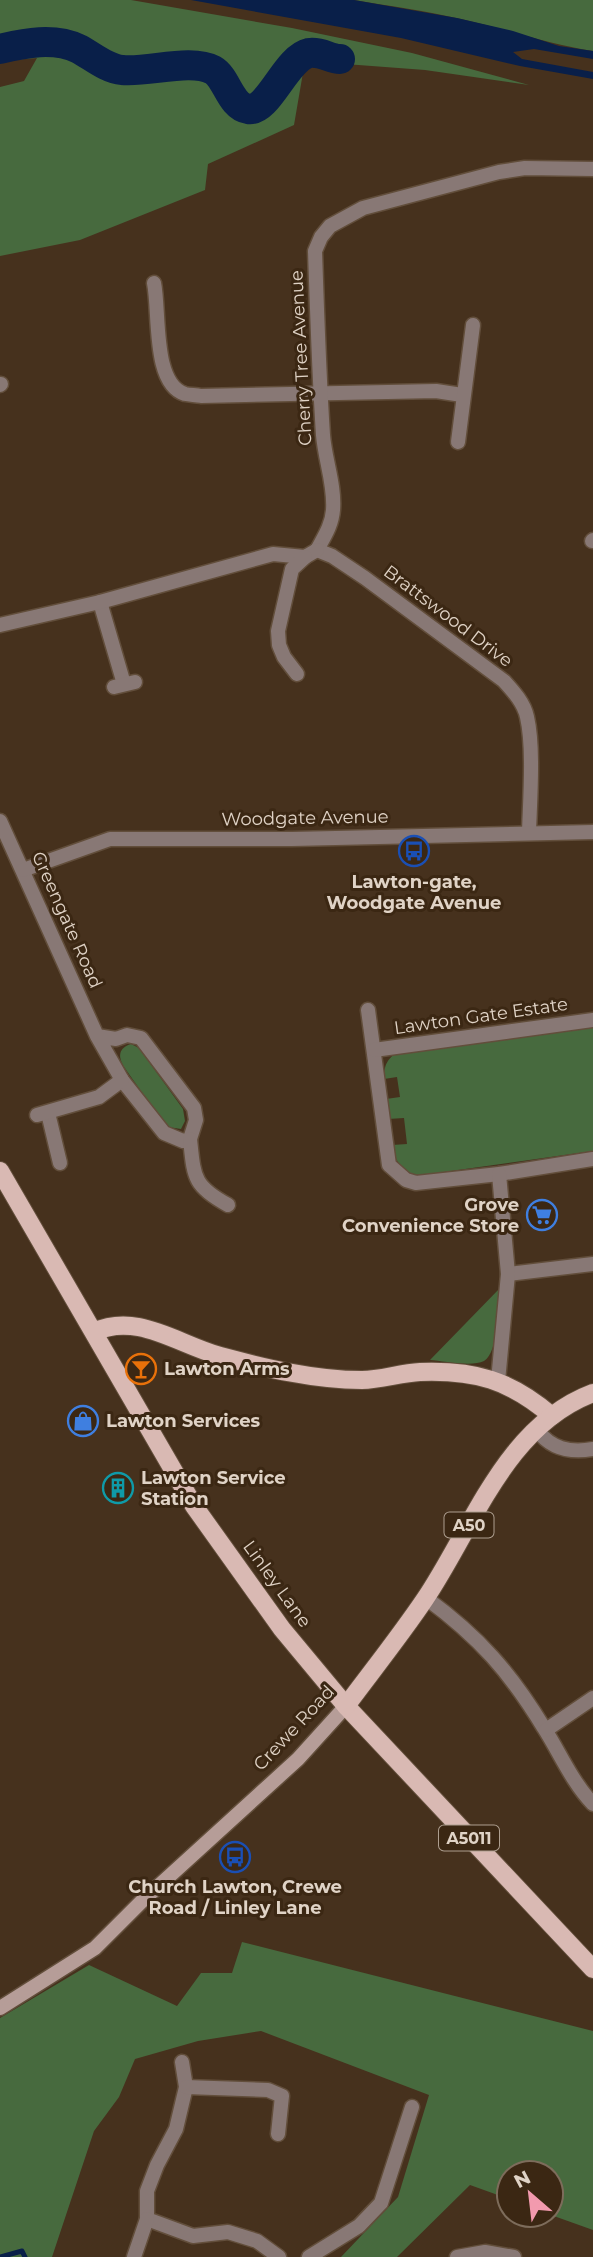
<svg xmlns="http://www.w3.org/2000/svg" width="593" height="2257" viewBox="0 0 593 2257" font-family="Montserrat,sans-serif">
<style>
.green{fill:#476a3e}
.water{fill:#091f49}
.lines{fill:none;stroke-linecap:round;stroke-linejoin:round}
.stream{stroke:#091f49;stroke-width:5}
.river{stroke:#091f49;stroke-width:30}
.street-casing{stroke:#624e3b;stroke-width:17}
.secondary-casing{stroke:#624e3b;stroke-width:17}
.primary-casing{stroke:#624e3b;stroke-width:20}
.street{stroke:#887875;stroke-width:14}
.secondary{stroke:#b69d98;stroke-width:14}
.primary{stroke:#d9b9b3;stroke-width:18}
.labels{text-anchor:middle;dominant-baseline:central;stroke-width:6;stroke-linejoin:round;paint-order:stroke}
.shield{fill:#3b2713;stroke:#ae9f90;stroke-width:2}
.shield-label{font-size:16px;font-weight:bold;fill:#e0d3c6}
.street-label{font-size:18px;fill:#e0d3c6;stroke:#3b2713}
.poi-label{font-size:18px;font-weight:bold;fill:#e0d3c6;stroke:#3b2713;text-anchor:start}
</style>
<rect width="100%" height="100%" fill="#46311d"/>
<g class="green">
<path d="M 0,0 L 131,0 L 292,28 L 412,53 L 529,85 L 425,70 L 305,61 L 294,125 L 208,164 L 205,190 L 80,240 L 0,256 L 0,87 L 24,81 L 37,58 L 0,61 Z"/>
<path d="M 354,0 L 593,0 L 593,51 C 548,44 506,29 461,19 C 426,11 390,6 354,0 Z"/>
<path d="M 593,1024 L 593,1151 L 415,1176 C 401,1168 395,1162 392,1145 L 407,1144 L 404,1118 L 388,1119 L 386,1099 L 400,1097 L 397,1077 L 384,1079 C 384,1065 387,1058 400,1051 Z"/>
<path d="M 131,1044 L 139,1048 L 183,1109 L 185,1121 L 181,1129 L 168,1127 L 162,1121 L 124,1067 C 118,1057 118,1048 131,1044 Z"/>
<path d="M 500,1288 C 498,1305 499,1352 484,1361 C 472,1367 443,1361 430,1360 Z"/>
<path d="M 242,1942 L 593,2031 L 593,2230 L 551,2215 L 551,2173 L 509,2173 L 509,2199 L 470,2185 L 397,2257 L 341,2257 L 398,2197 L 429,2095 L 261,2031 L 198,2041 L 135,2059 L 119,2097 L 94,2131 L 52,2257 L 0,2257 L 0,2018 L 89,1965 L 177,2006 L 201,1973 L 232,1973 Z"/>
</g>
<path class="water" d="M 191,0 L 354,0 L 457,18 L 513,31 L 559,46 L 593,51 L 593,59 L 534,49 L 513,52 L 522,59 L 593,72 L 593,79 L 520,66 L 401,38 Z"/>
<g class="lines">
<path class="stream" d="M 0,2257 L 22,2251 L 25,2257"/>
<path class="river" d="M 0,49 C 25,43 54,37 79,49 C 92,56 107,69 122,70 C 147,73 191,58 213,70 C 227,78 230,106 248,109 C 268,113 286,58 309,53 C 321,51 330,59 340,59"/>
<g class="street-casing">
<g id="street">
<path d="M 154,283 C 160,312 152,384 185,394 C 190,395 196,395 201,396 L 436,391 L 462,395"/>
<path d="M 0,385 L 1,384"/>
<path d="M 458,442 L 473,325"/>
<path d="M 592,541 L 593,540"/>
<path d="M 317,550 C 324,537 332,525 333,510 C 335,485 325,460 323,435 C 319,374 317,312 315,251 L 321,237 L 330,226 L 363,208 L 499,172 L 525,168 L 593,169"/>
<path d="M 317,550 L 332,556 L 365,578 L 504,681 C 514,692 524,703 527,717 C 534,747 530,800 529,832"/>
<path d="M 100,602 L 124,684"/>
<path d="M 0,625 L 100,602 L 273,554 L 305,557 L 317,550"/>
<path d="M 297,674 L 284,657 L 279,645 L 278,631 L 292,569 L 305,557"/>
<path d="M 114,687 L 135,682"/>
<path d="M 0,821 L 97,1036 L 122,1080 L 164,1133 L 183,1141 L 190,1139 L 196,1120 L 194,1108 L 141,1038 L 127,1035 L 116,1039 L 97,1036"/>
<path d="M 23,870 L 110,839 L 292,839 L 593,832"/>
<path d="M 368,1010 L 389,1165 L 406,1180 L 416,1183 L 499,1174 L 593,1159"/>
<path d="M 374,1050 L 593,1020"/>
<path d="M 48,1113 L 60,1163"/>
<path d="M 37,1115 L 99,1097 L 122,1080"/>
<path d="M 190,1139 C 194,1177 193,1186 228,1205"/>
<path d="M 508,1274 L 593,1264"/>
<path d="M 498,1381 L 508,1274 L 499,1174"/>
<path d="M 537,1430 C 551,1449 570,1453 593,1449"/>
<path d="M 426,1598 C 479,1637 510,1672 544,1728 C 560,1753 572,1782 593,1804"/>
<path d="M 546,1730 L 593,1698"/>
<path d="M 182,2062 L 186,2087 L 176,2129 L 157,2165 L 147,2191 L 147,2219 L 193,2236 L 228,2232 L 257,2241 L 279,2257"/>
<path d="M 186,2087 L 268,2090 L 282,2096 L 278,2134"/>
<path d="M 134,2257 L 147,2219"/>
<path d="M 309,2257 L 359,2226 L 381,2203 L 412,2107"/>
<path d="M 457,2257 L 485,2252 L 514,2257"/>
</g>
</g>
<g class="secondary-casing">
<path id="secondary" d="M 0,2008 L 95,1948 L 141,1902 L 298,1759 L 346,1706"/>
</g>
<g class="primary-casing">
<g id="primary">
<path d="M 0,1171 L 194,1506 L 282,1629 L 346,1706 L 593,1969"/>
<path d="M 94,1332 C 137,1312 177,1344 220,1356 C 265,1368 314,1380 362,1380 C 381,1380 400,1373 420,1372 C 475,1370 510,1380 552,1416"/>
<path d="M 346,1706 C 372,1671 400,1636 425,1599 C 473,1528 505,1426 593,1393"/>
</g>
</g>
<use href="#street" class="street"/>
<use href="#secondary" class="secondary"/>
<use href="#primary" class="primary"/>
</g>
<defs>
<g id="bus-ring" transform="scale(1.575)"><circle r="9.5" fill="#3b2713" stroke="#1a4fb4" stroke-width="1.5"/><path d="M-5-6H5V4H4V6H2V4H-2V6H-4V4H-5ZM-3.5-4V0h7V-4ZM-3.5 1.2v1.5H-2V1.2ZM2 1.2v1.5H3.5V1.2Z" fill="#1a4fb4"/></g>
<g id="supermarket-ring" transform="scale(1.575)"><circle r="9.5" fill="#3b2713" stroke="#3f7fe0" stroke-width="1.5"/><path d="M-6-5.5h2.5l.6 2H6L4.5 2H-2.5L-4.4-4H-6ZM-1.5 3.2a1.3 1.3 0 1 0 .1 0ZM3 3.2a1.3 1.3 0 1 0 .1 0Z" fill="#3f7fe0"/></g>
<g id="bar-ring" transform="scale(1.575)"><circle r="9.5" fill="#3b2713" stroke="#e8710a" stroke-width="1.5"/><path d="M-6-5H6L.8 .8V4.5H3.5V6h-7V4.5H-.8V.8Z" fill="#e8710a"/></g>
<g id="shop-ring" transform="scale(1.575)"><circle r="9.5" fill="#3b2713" stroke="#3f7fe0" stroke-width="1.5"/><path d="M-5-2.5h2.3a2.7 3.5 0 0 1 5.4 0H5L5.5 6h-11ZM-1.5-2.5h3a1.5 2.3 0 0 0-3 0Z" fill="#3f7fe0"/></g>
<g id="building-ring" transform="scale(1.575)"><circle r="9.5" fill="#3b2713" stroke="#0f9aa8" stroke-width="1.5"/><path d="M-4-6H4V6H1V3H-1V6H-4ZM-2.5-4.3h1.7v1.8h-1.7ZM.8-4.3h1.7v1.8H.8ZM-2.5-1h1.7V.8h-1.7ZM.8-1h1.7V.8H.8Z" fill="#0f9aa8"/></g>
</defs>
<g fill-rule="evenodd">
<use href="#bus-ring" x="414" y="851"/>
<use href="#supermarket-ring" x="542" y="1215"/>
<use href="#bar-ring" x="141" y="1369"/>
<use href="#shop-ring" x="83" y="1421"/>
<use href="#building-ring" x="118" y="1488"/>
<use href="#bus-ring" x="235" y="1857"/>
</g>
<g class="labels">
<g class="shield">
<rect x="444.5" y="1512.5" width="49" height="25" rx="5"/>
<rect x="439" y="1825.5" width="60" height="25" rx="5"/>
</g>
<g class="shield-label">
<text x="469" y="1525">A50</text>
<text x="469" y="1838">A5011</text>
</g>
<g class="street-label">
<text transform="translate(301 358) rotate(-93)">Cherry Tree Avenue</text>
<text transform="translate(448 616) rotate(37)">Brattswood Drive</text>
<text transform="translate(305 818) rotate(-1)">Woodgate Avenue</text>
<text transform="translate(67 920) rotate(66)">Greengate Road</text>
<text transform="translate(481 1016) rotate(-8)">Lawton Gate Estate</text>
<text transform="translate(277 1584) rotate(54)">Linley Lane</text>
<text transform="translate(294 1728) rotate(-47)">Crewe Road</text>
</g>
<g class="poi-label">
<text x="414" y="882" text-anchor="middle">Lawton-gate,<tspan x="414" dy="21">Woodgate Avenue</tspan></text>
<text x="519" y="1205" text-anchor="end">Grove<tspan x="519" dy="21">Convenience Store</tspan></text>
<text x="164" y="1369">Lawton Arms</text>
<text x="106" y="1421">Lawton Services</text>
<text x="141" y="1478">Lawton Service<tspan x="141" dy="21">Station</tspan></text>
<text x="235" y="1887" text-anchor="middle">Church Lawton, Crewe<tspan x="235" dy="21">Road / Linley Lane</tspan></text>
</g>
</g>
<g transform="translate(530 2194) rotate(332)"><circle r="33" fill="#3b2713" stroke="#7d6c5b" stroke-width="2"/>
<path d="M0-5L12 26L0 18L-12 26Z" fill="#f29aae"/>
<text y="-10" font-size="19" font-weight="bold" text-anchor="middle" fill="#e0d3c6">N</text>
</g>
</svg>
